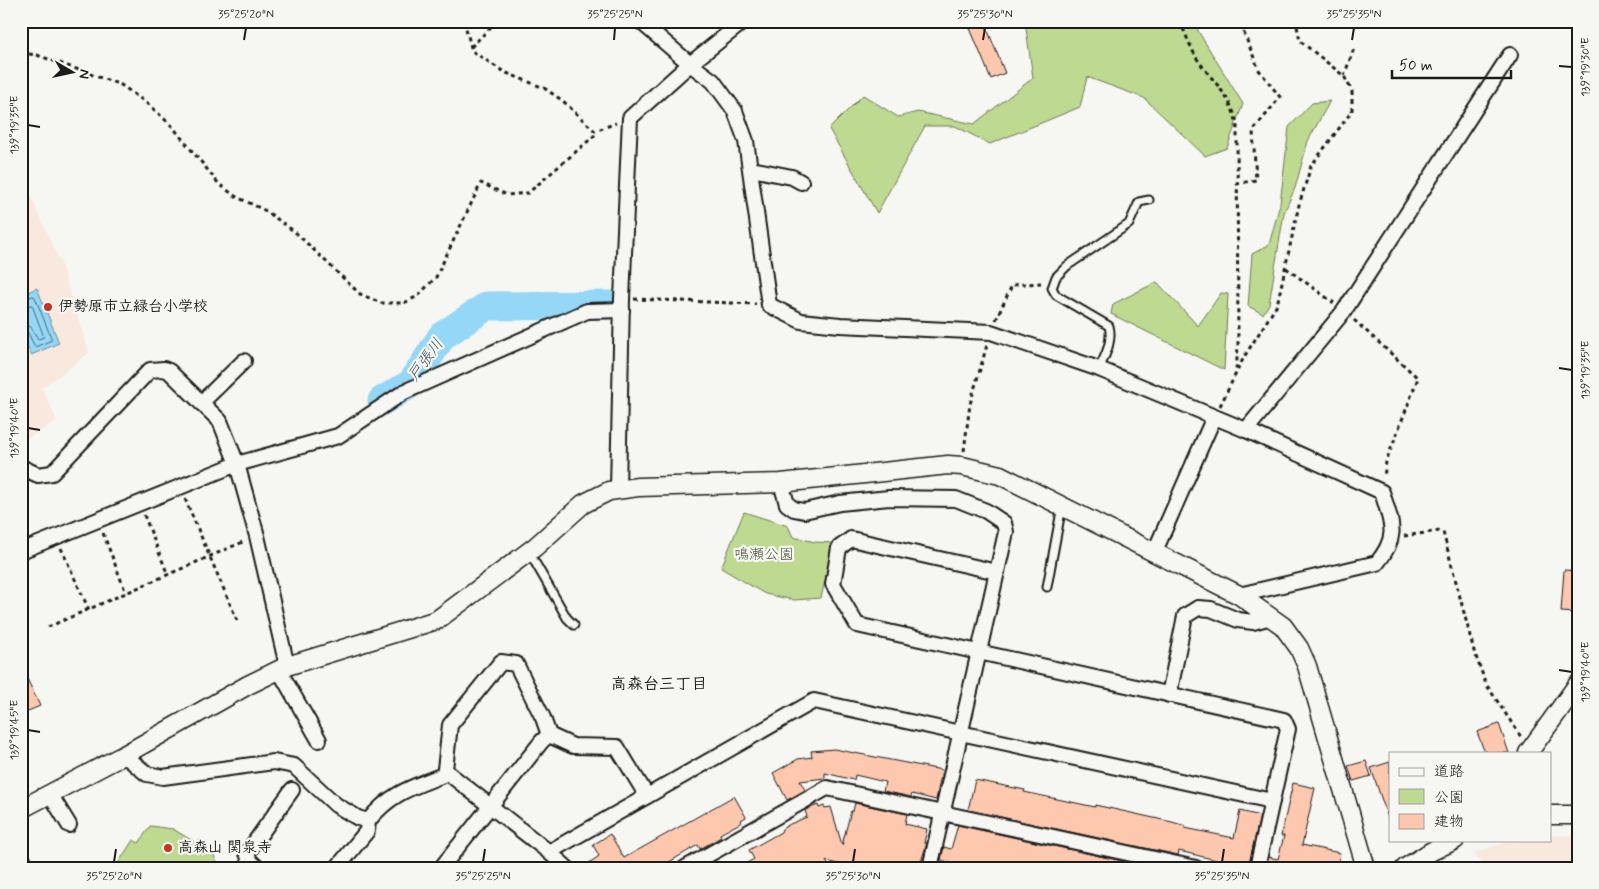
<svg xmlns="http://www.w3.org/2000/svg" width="1599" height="889" viewBox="0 0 1599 889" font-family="Mynerve,'Klee One',sans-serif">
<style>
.built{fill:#f8e8de}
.green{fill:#bed990;stroke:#6d7a56}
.water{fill:#94d7f6;stroke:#648c9f}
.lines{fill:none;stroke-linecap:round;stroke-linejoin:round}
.shore{stroke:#4c6773;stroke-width:1}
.river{stroke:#94d7f6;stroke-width:29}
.building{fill:#fdc8ae;stroke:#1c1c1c}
.service-casing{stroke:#1c1c1c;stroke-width:11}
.minor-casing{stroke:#1c1c1c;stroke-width:18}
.tertiary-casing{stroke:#1c1c1c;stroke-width:21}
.path{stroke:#1c1c1c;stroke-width:3;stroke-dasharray:4 4;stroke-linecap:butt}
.service{stroke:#f6f6f2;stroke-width:7}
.minor{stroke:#f6f6f2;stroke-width:14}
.tertiary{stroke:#f6f6f2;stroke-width:18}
.ticks{fill:none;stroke:#1c1c1c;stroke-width:2}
.poi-dot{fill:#c8321e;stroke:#f6f6f2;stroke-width:2}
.labels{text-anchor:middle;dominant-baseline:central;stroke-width:4.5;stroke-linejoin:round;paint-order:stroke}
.poi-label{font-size:15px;font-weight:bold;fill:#1c1c1c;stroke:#f6f6f2;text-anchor:start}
.park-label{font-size:15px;fill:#4d553f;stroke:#f6f6f2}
.water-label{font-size:16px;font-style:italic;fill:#40545d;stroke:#f6f6f2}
.neighbourhood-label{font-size:16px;font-weight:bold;fill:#1c1c1c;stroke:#f6f6f2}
.neatline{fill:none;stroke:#1c1c1c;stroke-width:2}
.ticks-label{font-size:12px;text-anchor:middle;fill:#1c1c1c}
</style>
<rect width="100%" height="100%" fill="#f6f6f2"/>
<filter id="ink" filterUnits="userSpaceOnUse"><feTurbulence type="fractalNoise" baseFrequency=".02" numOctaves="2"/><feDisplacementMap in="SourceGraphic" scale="10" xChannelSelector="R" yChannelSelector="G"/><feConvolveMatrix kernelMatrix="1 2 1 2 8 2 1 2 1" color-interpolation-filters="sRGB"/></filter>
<g filter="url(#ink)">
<g class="built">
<path d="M 21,174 L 60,262 L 89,353 L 42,388 L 57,421 L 21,442 Z"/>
<path d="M 1578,835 L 1578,868 L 1489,868 L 1473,853 L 1505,843 L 1520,840 L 1550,840 L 1550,836 Z"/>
</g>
<g class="green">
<path d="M 1025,21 L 1197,21 L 1198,31 L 1243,104 L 1227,148 L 1205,156 L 1144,98 L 1087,77 L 1080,107 L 990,144 L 955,126 L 925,126 L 877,213 L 829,129 L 863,95 L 898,117 L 918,112 L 974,124 L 1033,78 Z"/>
<path d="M 1330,101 L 1308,141 L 1295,188 L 1284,213 L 1269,304 L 1263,314 L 1248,306 L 1252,254 L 1269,245 L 1280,204 L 1289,127 L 1312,103 Z"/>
<path d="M 1157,282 L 1198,326 L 1221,293 L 1228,294 L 1224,370 L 1111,314 L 1113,304 Z"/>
<path d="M 744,512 L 788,526 L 793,537 L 815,542 L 834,543 L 821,598 L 794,600 L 765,594 L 721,568 Z"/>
<path d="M 150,826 L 173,829 L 196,843 L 200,839 L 212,851 L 219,868 L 115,868 L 133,840 L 139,843 Z"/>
</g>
<path class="water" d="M 37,288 L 59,343 L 31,355 L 21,330 L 21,295 Z"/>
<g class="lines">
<g class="shore">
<path d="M 21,299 L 33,296 L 35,297 L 52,340 L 35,347 L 28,333 L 21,330"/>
<path d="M 21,306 L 32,305 L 44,337 L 38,339 L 31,327 L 21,324"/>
</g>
<path class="river" d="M 382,401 L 412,383 L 442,336 L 487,306 L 613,305"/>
</g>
<g class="building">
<path d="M 967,21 L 984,21 L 1005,73 L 991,79 Z"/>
<path d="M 1564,570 L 1578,571 L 1578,613 L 1561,612 Z"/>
<path d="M 21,666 L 40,706 L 21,714 Z"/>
<path d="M 1499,724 L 1509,753 L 1485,753 L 1477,732 Z"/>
<path d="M 834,749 L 942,770 L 936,800 L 912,794 L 911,797 L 883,791 L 885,782 L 855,775 L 854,780 L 825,773 L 825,778 L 800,781 L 805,790 L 787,800 L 773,773 L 798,759 L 812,757 L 811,751 Z"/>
<path d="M 1366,761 L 1371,776 L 1353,781 L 1348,766 Z"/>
<path d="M 1390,762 L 1390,817 L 1388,818 L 1371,768 Z"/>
<path d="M 975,780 L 1025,790 L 1024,792 L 1095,807 L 1095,805 L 1172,822 L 1186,826 L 1185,828 L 1234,838 L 1240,811 L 1260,816 L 1248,868 L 1228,868 L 1229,863 L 1179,851 L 1178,855 L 968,810 Z"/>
<path d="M 1293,783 L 1315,788 L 1302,845 L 1340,853 L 1337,868 L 1266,868 L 1268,857 L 1278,859 L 1284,836 L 1281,836 Z"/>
<path d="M 734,796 L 746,817 L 741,820 L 742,822 L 720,834 L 721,837 L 700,849 L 698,845 L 659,868 L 582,868 L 599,856 L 593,845 L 610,834 L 624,858 Z"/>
<path d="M 855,803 L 907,814 L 905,824 L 927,829 L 924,843 L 927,843 L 919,868 L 875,868 L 855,863 L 854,868 L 826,861 L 830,868 L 738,868 L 754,859 L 749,850 L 781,832 L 782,829 L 790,824 L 807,817 L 805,810 L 818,805 L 819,808 L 824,806 L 825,808 L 831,807 L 842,845 L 851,811 L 853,811 Z"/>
<path d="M 958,825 L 1154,868 L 950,868 L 951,863 L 941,860 L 944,847 L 951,849 Z"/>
</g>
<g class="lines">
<g class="service-casing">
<g id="service">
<path d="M 1099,369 C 1105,356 1113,341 1109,326 L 1056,295 L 1052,288 L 1056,277 L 1067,266 L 1129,224 L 1139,202 L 1149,200"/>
<path d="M 529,552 L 567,618 L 574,625"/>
<path d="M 1047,587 L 1062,506"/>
<path d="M 21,854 L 35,868"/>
</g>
</g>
<g class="minor-casing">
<g id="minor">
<path d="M 640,21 L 690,64 L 744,21"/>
<path d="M 751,169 L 792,177 L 801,182"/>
<path d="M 201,403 L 244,361"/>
<path d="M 1246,430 L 1344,311 L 1510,55"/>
<path d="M 21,467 L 38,475 L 52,473 L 150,370 L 164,369 L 169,371 L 220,421 L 237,464 L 257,536 L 287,666"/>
<path d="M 781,483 L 787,504 L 794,509 L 804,511 L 840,503 L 889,498 L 956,499 L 986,511 L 1004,523 L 1006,532 L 930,868"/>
<path d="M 618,489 L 622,299 L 630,118 L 690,64 L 713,81 L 735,111 L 746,141 L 769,305 L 801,321 L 840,325 L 991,332 L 1099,369 L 1246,430 L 1382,492 C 1391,523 1400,535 1377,563 L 1239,595"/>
<path d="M 21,551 L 237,464 L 338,436 L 404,392 L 587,311 L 622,310"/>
<path d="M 1155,551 L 1214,417"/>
<path d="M 997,572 L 851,539 L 839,548 L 833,584 L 857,625 L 1284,720 L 1288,729 L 1257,868"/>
<path d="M 279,670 L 319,740"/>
<path d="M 1169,695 L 1185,616 L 1198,608 L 1211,609 L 1238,620 L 1253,622 L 1271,617"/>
<path d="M 549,735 L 543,718 L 516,664 L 501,662 L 450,725 L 445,769 L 448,773 L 549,852 L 567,868"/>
<path d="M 124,755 L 147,774 L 163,777 L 274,762 L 294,766 L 336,805 L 358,818 L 368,821 C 392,791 414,787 448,773"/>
<path d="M 50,794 L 69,825"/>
<path d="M 549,852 L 814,701 L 1272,801"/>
<path d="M 258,868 L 250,861 L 247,853 L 292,790"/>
<path d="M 337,868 L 367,831 L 368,821"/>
<path d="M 441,868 L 542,741 L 549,735 L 573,746 L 617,747 L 647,796"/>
<path d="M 685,868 L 827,788 L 1196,868"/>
</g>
</g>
<g class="tertiary-casing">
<g id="tertiary">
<path d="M 1528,753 L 1578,684"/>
<path d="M 21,809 L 124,755 L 248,685 L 287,666 L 437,620 L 535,547 L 583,504 L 609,491 L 638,487 L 781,483 L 948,465 L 962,466 L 1000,475 L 1239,595 L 1283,626 L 1299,648 L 1307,666 L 1366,868"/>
<path d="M 1550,815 L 1578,815"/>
<path d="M 1405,868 L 1432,851 L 1455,840"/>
</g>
</g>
<g class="path">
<path d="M 464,21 L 472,51 L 504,72 L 544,88 L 563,101 L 595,131 L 616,123"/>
<path d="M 1180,21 C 1185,33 1190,46 1196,57 C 1212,82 1232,95 1237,126 L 1238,347 L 1236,370"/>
<path d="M 471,47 L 497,21"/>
<path d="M 21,53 L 37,55 L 121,85 L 148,104 L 172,126 L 219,184 L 235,196 L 266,211 L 295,232 L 360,294 L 381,303 L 404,303 L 418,296 L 436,277 L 481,183 L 507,195 L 528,193 L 594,136 L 595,131"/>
<path d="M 1344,76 L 1354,48"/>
<path d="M 1236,184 L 1256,180 L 1253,131 L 1280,97 L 1259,70 L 1239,21"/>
<path d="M 1286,268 L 1334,303"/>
<path d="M 634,299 L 756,304"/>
<path d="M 996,320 L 1012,285 L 1041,283"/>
<path d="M 1354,320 L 1418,378 L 1386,462 L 1384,477"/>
<path d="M 1220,406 L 1244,357 L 1277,305 L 1299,205 L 1311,166 L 1352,111 L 1352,91 L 1344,76 L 1300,41 L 1296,21"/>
<path d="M 964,451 L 970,404 L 987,345"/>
<path d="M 185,499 L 237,620"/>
<path d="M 144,515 L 168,575"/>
<path d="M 103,533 L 126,593"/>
<path d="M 1404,536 L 1439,531 L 1443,532 L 1474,651 L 1486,684 L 1521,737"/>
<path d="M 61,548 L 89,610"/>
<path d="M 48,627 L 245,541"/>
</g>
<use href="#service" class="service"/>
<use href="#minor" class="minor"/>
<use href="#tertiary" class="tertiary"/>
</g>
</g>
<path class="ticks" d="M 244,40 L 246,28M 614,40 L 615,28M 983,40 L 985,28M 1352,40 L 1354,28M 1559,66 L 1572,67M 28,125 L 40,127M 1559,368 L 1572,370M 28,428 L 40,430M 1559,670 L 1572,672M 28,730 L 40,732M 114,862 L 116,849M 483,862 L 485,849M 853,862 L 855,849M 1222,862 L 1224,849"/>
<g class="poi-dot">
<circle cx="48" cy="307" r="5"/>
<circle cx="168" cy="848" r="5"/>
</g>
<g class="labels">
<g class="poi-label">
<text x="58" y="307">伊勢原市立緑台小学校</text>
<text x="178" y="848">高森山 関泉寺</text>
</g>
<g class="park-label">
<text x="764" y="555">鳴瀬公園</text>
</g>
<g class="water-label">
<text transform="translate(426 360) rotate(-54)">戸張川</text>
</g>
<g class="neighbourhood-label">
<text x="659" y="684">高森台三丁目</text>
</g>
</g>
<rect width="1599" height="889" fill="none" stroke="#f6f6f2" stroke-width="55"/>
<rect x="1389" y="752" width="162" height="90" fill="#f6f6f2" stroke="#9f9f9c"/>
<rect x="1399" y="768" width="25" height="8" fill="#f6f6f2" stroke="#9f9f9c"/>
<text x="1434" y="776" font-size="15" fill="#1c1c1c">道路</text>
<rect x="1399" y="789" width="25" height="15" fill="#bed990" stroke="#9f9f9c"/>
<text x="1434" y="802" font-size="15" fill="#1c1c1c">公園</text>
<rect x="1399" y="814" width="25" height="15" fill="#fdc8ae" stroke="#9f9f9c"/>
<text x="1434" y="826" font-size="15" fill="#1c1c1c">建物</text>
<g transform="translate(72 72) rotate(99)" stroke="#f6f6f2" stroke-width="4" paint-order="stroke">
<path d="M0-4L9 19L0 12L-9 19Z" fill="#1c1c1c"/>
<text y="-8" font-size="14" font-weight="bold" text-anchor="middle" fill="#1c1c1c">N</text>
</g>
<path d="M1392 70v8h119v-8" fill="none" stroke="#1c1c1c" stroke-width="2.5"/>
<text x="1399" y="70" font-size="15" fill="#1c1c1c" stroke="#f6f6f2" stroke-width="4" paint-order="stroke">50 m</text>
<rect x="28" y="28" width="1544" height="834" class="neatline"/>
<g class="ticks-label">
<text x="246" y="18">35°25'20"N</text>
<text x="615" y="18">35°25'25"N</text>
<text x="985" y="18">35°25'30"N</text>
<text x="1354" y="18">35°25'35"N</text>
<text transform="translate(1585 67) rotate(-90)" y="4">139°19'30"E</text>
<text transform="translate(14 125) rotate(-90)" y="4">139°19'35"E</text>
<text transform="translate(1585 370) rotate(-90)" y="4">139°19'35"E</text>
<text transform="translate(14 428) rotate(-90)" y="4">139°19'40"E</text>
<text transform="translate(1585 672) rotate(-90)" y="4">139°19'40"E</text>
<text transform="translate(14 730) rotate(-90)" y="4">139°19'45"E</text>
<text x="114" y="880">35°25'20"N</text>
<text x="483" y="880">35°25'25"N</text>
<text x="853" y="880">35°25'30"N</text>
<text x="1222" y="880">35°25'35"N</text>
</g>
</svg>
